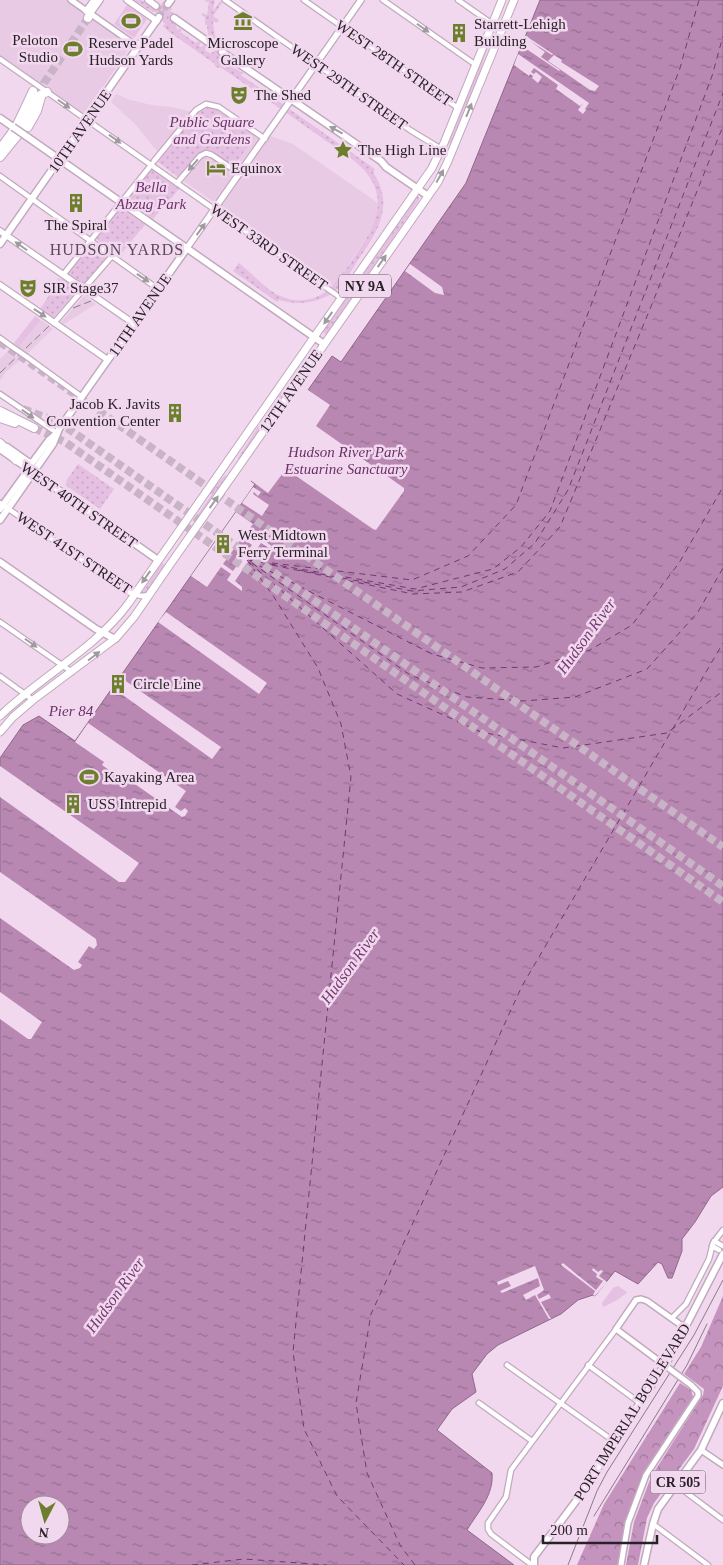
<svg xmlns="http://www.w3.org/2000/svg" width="723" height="1565" viewBox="0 0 723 1565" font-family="'Times New Roman',serif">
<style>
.built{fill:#e9cae5}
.grass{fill:#e6c0e2}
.forest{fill:url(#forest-crowns)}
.park{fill:url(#park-dots)}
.water{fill:url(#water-ripples);stroke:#8d6989;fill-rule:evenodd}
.pier{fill:#f1d8ee;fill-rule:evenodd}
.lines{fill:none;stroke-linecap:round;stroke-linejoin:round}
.ferry{stroke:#743870;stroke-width:1;stroke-dasharray:6 5;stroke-linecap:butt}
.secondary-tunnel{stroke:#c9b3c6;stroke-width:5.5;stroke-dasharray:5.5 3;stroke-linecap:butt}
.primary-tunnel{stroke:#c9b3c6;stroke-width:6;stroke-dasharray:6 3;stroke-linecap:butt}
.motorway-tunnel{stroke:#c9b3c6;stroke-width:8;stroke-dasharray:8 4;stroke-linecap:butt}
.minor-casing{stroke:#c1a9be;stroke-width:7}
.tertiary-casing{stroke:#c1a9be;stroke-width:8}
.secondary-casing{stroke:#c1a9be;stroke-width:8}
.primary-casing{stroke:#c1a9be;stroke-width:9}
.trunk-casing{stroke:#c1a9be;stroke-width:9}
.motorway-casing{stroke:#c1a9be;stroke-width:10}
.minor{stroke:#fff;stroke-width:4.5}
.tertiary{stroke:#fff;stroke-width:5}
.secondary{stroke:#fff;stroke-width:5.5}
.primary{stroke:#fff;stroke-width:6}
.trunk{stroke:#fff;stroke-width:7}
.motorway{stroke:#fff;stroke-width:8}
.tram{stroke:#8b7a89;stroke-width:1}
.rail{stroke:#8b7a89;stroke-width:1;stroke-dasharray:8 4;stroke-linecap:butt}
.minor-bridge-casing{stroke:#c1a9be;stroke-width:7;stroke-linecap:butt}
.tertiary-bridge-casing{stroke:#c1a9be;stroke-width:8;stroke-linecap:butt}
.primary-bridge-casing{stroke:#c1a9be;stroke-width:9;stroke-linecap:butt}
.minor-bridge{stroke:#fff;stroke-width:4.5}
.tertiary-bridge{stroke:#fff;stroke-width:5}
.primary-bridge{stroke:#fff;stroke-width:6}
.oneway{fill:#9f9b9e}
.labels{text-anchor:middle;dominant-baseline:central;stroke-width:5;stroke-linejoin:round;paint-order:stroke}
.shield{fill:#f1d8ee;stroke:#655763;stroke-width:1}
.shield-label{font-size:14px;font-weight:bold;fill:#292028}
.poi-label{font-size:15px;fill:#292028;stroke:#f1d8ee;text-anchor:start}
.street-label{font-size:15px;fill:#292028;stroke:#f1d8ee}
.park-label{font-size:15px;font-style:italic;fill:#6c3168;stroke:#f1d8ee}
.neighbourhood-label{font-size:16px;letter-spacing:1px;fill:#5d495b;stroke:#f1d8ee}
.water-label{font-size:16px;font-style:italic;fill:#743870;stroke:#f1d8ee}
</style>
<defs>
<pattern id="forest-crowns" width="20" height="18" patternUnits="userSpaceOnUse" patternTransform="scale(1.25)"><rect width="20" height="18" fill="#c494bf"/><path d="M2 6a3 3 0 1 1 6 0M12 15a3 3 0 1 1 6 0" fill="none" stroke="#9f789b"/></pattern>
<pattern id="park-dots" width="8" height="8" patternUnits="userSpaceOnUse" patternTransform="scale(1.25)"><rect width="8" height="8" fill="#e6c0e2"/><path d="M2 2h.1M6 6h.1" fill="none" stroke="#c5a5c2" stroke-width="1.8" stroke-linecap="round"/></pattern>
<pattern id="water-ripples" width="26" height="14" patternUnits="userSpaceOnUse" patternTransform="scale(1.25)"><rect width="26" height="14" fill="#b888b3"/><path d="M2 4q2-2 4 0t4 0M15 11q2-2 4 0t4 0" fill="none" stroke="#966f92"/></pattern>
</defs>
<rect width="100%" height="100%" fill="#f1d8ee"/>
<g class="built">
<path d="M 0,0 L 66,0 L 82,11 L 83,14 L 90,19 L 93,20 L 131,46 L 85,113 L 82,113 L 0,56 Z"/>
<path d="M 116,94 L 130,100 L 152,105 L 172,107 L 232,122 L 293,144 L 378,203 L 376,221 L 373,228 L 334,286 L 185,182 L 173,171 L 135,124 L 111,102 Z"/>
<path d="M 84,296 L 96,304 L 64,324 L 61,322 Z"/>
<path d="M 41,320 L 53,329 L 28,353 L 19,347 Z"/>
<path d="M 8,351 L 20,360 L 6,372 L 0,381 L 0,359 Z"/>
</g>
<g class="grass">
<path d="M 127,5 L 147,19 L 134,38 L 114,24 Z"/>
<path d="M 493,32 L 478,77 L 452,144 L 449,143 Z"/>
<path d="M 35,316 L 41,320 L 19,347 L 14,343 Z"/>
<path d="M 618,1286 L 627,1292 C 622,1298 612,1303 603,1307 L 602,1303 L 613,1288 Z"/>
</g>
<g class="forest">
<path d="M 723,1296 L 723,1386 L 694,1449 L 654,1503 L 647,1518 L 638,1565 L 626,1565 L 634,1522 L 651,1477 L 703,1395 L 704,1389 L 684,1374 L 701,1347 Z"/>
<path d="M 680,1383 L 691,1390 L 693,1397 L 645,1470 L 625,1526 L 619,1565 L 577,1565 L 604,1504 Z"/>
</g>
<g class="park">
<path d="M 134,0 L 141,0 L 155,9 L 158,3 L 161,5 L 165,0 L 172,9 L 170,11 L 173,13 L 177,30 L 180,28 L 182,31 L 180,32 L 196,43 L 198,41 L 201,43 L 199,45 L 201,47 L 204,45 L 207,46 L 205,50 L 211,54 L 212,52 L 214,52 L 208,35 L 207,25 L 205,25 L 205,17 L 201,15 L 203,13 L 207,15 L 209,2 L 207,2 L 204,0 L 215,0 L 213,11 L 220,1 L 222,3 L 213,16 L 219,20 L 217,23 L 213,21 C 214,34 218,53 229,63 C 233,67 238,70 243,73 L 241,75 L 375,169 L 373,172 C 395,206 378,231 358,260 C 352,269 346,282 338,289 C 321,303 299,306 279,300 L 277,302 L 233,271 L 239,263 C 257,277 270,297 294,300 C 325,303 337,281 353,259 C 368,236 387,212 373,183 C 363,163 340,151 322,138 C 288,114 254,90 220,67 L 218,68 L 214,65 L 215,64 L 168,31 L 163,26 L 165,24 L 154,11 L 153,12 Z"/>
<path d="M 206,107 L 217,110 L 255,136 L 233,167 C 195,140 207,153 178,177 L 158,162 L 198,112 Z"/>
<path d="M 152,168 L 180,188 L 153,219 L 127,200 Z"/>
<path d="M 417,197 L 419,197 L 419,200 L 327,335 L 323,332 Z"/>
<path d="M 121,208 L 145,225 L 119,256 L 96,239 Z"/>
<path d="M 90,245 L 107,255 L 108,257 L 84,284 L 82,284 L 68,274 Z"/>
<path d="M 58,278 L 61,280 L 62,278 L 78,290 L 53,318 L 40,309 L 50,294 L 47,291 L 55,285 Z"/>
<path d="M 312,348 L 313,349 L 292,378 L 279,403 L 269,417 L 265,416 Z"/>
<path d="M 262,421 L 265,423 L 238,461 L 239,456 Z"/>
<path d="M 78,464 L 114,489 L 100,509 L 65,485 L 67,482 L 66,481 Z"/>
<path d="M 225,475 L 228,477 L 197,520 L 195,518 L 212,494 L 214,487 Z"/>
<path d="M 162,563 L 166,566 L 147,592 L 141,594 Z"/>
</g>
<path class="water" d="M 540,0 L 723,0 L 723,1187 L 711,1196 L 695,1222 L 682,1239 L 682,1251 L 672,1278 L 668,1278 L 662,1264 L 658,1262 L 638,1284 L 615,1271 L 595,1296 L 593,1295 L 578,1300 L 561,1314 L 498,1345 L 487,1354 L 472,1374 L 476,1392 L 452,1409 L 437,1430 L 492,1473 C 494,1495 478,1512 467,1530 L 514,1565 L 0,1565 L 0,758 L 23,725 L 39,716 L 75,741 L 242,503 L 255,484 L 251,481 L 312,393 L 308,390 L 332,356 L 341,362 L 466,183 ZM 30,1505 L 60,1505 L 60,1535 L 30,1535 Z"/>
<g class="pier">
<path d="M 526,36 L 553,54 L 552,55 L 530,41 L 545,52 L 541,57 L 560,70 L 559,71 L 522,46 Z"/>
<path d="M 518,54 L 589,103 L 585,109 L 586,110 L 583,114 L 578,110 L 583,103 L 580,106 L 556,89 L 558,85 L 534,68 L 531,72 L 534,74 L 536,72 L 542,77 L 538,83 L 532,78 L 533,76 L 530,74 L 529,76 L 514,65 Z"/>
<path d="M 554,55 L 562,60 L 561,62 L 599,86 L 595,91 L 590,90 L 548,61 Z"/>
<path d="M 410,264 L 442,287 L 444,295 L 435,293 L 405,271 Z"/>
<path d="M 308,390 L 330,405 L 316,426 L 404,488 L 404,491 L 376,530 L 373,529 L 286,469 L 268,493 L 249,479 L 309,394 L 306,391 Z"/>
<path d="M 253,487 L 261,492 L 258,496 L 254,492 L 253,494 L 269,505 L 262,516 L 242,503 Z"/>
<path d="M 236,512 L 253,524 L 244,536 L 254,542 L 258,536 L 273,547 L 269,548 L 261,543 L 235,581 L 242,587 L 242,591 L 227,580 L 231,574 L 221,567 L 207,587 L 191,576 ZM 242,538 L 252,545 L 233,571 L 223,564 Z"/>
<path d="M 166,612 L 267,683 L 259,694 L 158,622 Z"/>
<path d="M 120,677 L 221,747 L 212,759 L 113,688 Z"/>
<path d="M 88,723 L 186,791 L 175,807 L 181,811 L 185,808 L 188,811 L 185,816 L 182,817 L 122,775 L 119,777 L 102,765 L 104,762 L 75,742 Z"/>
<path d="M 0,766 L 139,863 L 125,882 L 119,882 L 0,797 Z"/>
<path d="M 0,872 L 96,939 L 97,945 L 94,949 L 89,946 L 78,962 L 82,965 L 80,968 L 74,970 L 71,968 L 0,918 Z"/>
<path d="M 0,992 L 42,1022 L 31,1039 L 28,1039 L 0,1019 Z"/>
<path d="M 563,1263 L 596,1290 L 603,1281 L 596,1277 L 597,1274 L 592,1270 L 593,1268 L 598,1272 L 601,1270 L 603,1271 L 599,1276 L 607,1282 L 595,1296 L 593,1295 L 595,1291 L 561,1265 Z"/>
<path d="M 535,1266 L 544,1290 L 537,1295 L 539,1299 L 549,1294 L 551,1298 L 541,1302 L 551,1319 L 549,1319 L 535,1295 L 526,1300 L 523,1295 L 540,1286 L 538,1278 L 502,1293 L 500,1291 L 511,1286 L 508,1281 L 498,1285 L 497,1282 Z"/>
</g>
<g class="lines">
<g class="ferry">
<path d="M 247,560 L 274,597 L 318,668 L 341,724 L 351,777 L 293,1352 L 304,1429 L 337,1496 L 404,1565"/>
<path d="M 248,560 L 415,589 L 493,569 L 521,547 L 550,511 L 712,76 L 723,36"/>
<path d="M 250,561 L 432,654 L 482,668 L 536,667 L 590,650 L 632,625 L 679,563 L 723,487"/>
<path d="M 249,562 L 397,694 L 481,732 L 563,748 L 667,733 L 723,691"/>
<path d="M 252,563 L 410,675 L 467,697 L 523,701 L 575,697 L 647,669 L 698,612 L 723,568"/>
<path d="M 272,563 L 412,580 L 468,556 L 516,505 L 680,68 L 699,0"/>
<path d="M 272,565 L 413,594 L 462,592 L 518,572 L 560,527 L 652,304 L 723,126"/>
<path d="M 299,570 L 412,591 L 461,587 L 505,569 L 535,543 L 568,490 L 723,93"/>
<path d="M 192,1565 L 244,1559 L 327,1565"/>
<path d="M 415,1565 L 400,1545 L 367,1473 L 356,1403 L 371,1314 L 522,986 L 723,643"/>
</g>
<path class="secondary-tunnel" d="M 156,6 L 164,11"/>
<g class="primary-tunnel">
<path d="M 159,17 L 168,4"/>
<path d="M 211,44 L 222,52"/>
</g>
<g class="motorway-tunnel">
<path d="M 41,95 L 44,83 L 88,18"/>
<path d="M 0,342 L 723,847"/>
<path d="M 23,409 L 50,419 L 70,430 L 723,886"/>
<path d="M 34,428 L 65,442 L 723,902"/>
</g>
<g class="minor-casing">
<g id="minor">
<path d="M 225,0 L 410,130 L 451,155"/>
<path d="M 304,0 L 458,108"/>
<path d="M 383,0 L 476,65"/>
<path d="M 458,0 L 501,30"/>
<path d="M 0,59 L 341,298"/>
<path d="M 154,161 L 196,110 L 206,104 L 219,107 L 265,139"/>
<path d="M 0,176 L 158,289"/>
<path d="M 177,183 L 200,156 L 206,153 L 212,155 L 240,174"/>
<path d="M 63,275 L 152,164"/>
<path d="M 54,323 L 112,256"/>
<path d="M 0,338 L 11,346"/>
<path d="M 27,357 L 82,397"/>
<path d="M 0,394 L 57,433"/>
<path d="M 0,503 L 128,592 L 141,596 L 149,595"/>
<path d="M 0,622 L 72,672"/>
<path d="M 0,676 L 33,700"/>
<path d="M 714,1241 L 723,1246"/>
<path d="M 712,1246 L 719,1250"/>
<path d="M 672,1318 L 686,1304 L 709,1259 L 713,1243 L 723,1230"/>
<path d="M 507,1365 L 615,1442"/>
<path d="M 588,1365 L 640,1403"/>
<path d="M 479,1403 L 532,1441"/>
<path d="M 675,1484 L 723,1520"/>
<path d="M 653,1524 L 708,1565"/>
<path d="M 532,1565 L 491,1534 L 488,1529 L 488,1523 L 506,1497 L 511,1470 L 616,1329"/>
</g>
</g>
<g class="tertiary-casing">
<g id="tertiary">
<path d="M 71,0 L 138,47"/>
<path d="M 659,1361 L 616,1329 L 636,1300 L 641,1299 L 647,1301 L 685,1328"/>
<path d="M 701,1450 L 723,1465"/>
<path d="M 621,1565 L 628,1523 L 646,1475 L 698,1396 L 698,1392 L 691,1385"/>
</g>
</g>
<g class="secondary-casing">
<g id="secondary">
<path d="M 127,0 L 157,21"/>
<path d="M 148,0 L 156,6"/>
<path d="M 86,11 L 94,0"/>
<path d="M 90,14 L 100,0"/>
<path d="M 0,231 L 133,323"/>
<path d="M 187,248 L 361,0"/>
<path d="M 0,285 L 108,360"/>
</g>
</g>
<g class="primary-casing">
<g id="primary">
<path d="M 168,4 L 171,0"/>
<path d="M 174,18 L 211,44"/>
<path d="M 222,52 L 381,161 L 386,167 L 428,196"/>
<path d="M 0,118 L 13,127"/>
<path d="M 26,136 L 324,344"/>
<path d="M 0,244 L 159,17"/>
<path d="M 7,447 L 28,462 L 32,463 L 49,440 L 56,434"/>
<path d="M 0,449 L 158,560"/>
<path d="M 0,509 L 29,469"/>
<path d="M 0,520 L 53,444 L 59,429 L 187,248"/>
<path d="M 0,562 L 96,629 L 115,639"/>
<path d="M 534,1565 L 534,1557 L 579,1497 L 671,1355 L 723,1254"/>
<path d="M 644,1565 L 653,1524 L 658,1509 L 701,1450 L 723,1403"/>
</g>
</g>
<g class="trunk-casing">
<g id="trunk">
<path d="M 0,716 C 40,677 95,649 128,604 L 432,168 L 444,143 L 502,0"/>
<path d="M 0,732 L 13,717 L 33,700 L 116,638 L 134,617 L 169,566 L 438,182 L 448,161 L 514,0"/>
</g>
</g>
<g class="motorway-casing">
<g id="motorway">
<path d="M 88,18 L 90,14"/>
<path d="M 28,127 L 37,111 L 41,97"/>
<path d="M 0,149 L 16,127 L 33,91"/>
<path d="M 0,157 L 22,130 L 38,96 L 47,92"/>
<path d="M 0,411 L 34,428"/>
<path d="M 0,418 L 15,423"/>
<path d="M 0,443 L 16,460"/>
</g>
</g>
<use href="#minor" class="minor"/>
<use href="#tertiary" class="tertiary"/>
<use href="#secondary" class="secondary"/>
<use href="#primary" class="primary"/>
<use href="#trunk" class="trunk"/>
<use href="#motorway" class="motorway"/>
<g class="tram">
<path d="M 594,1516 L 687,1365 L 707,1324"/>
<path d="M 568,1565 L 597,1491 L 607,1472 L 694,1335 L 723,1280"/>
</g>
<g class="rail">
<path d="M 73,308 L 91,301"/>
<path d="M 0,373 L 49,326"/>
</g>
<g class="minor-bridge-casing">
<path id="minor-bridge" d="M 11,346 L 27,357"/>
</g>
<g class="tertiary-bridge-casing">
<path id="tertiary-bridge" d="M 659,1361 L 691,1385"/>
</g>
<g class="primary-bridge-casing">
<path id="primary-bridge" d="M 13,127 L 26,136"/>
</g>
<use href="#minor-bridge" class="minor-bridge"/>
<use href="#tertiary-bridge" class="tertiary-bridge"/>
<use href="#primary-bridge" class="primary-bridge"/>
</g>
<defs><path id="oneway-solid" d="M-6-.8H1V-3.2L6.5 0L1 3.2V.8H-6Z" transform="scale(1.25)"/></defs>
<g class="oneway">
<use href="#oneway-solid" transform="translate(423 28) rotate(35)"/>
<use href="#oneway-solid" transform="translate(64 104) rotate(35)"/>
<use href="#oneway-solid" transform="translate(469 110) rotate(-68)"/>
<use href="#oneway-solid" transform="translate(336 130) rotate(-151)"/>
<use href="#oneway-solid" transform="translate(115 139) rotate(35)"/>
<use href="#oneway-solid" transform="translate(193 165) rotate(131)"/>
<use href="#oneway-solid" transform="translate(440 176) rotate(-61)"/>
<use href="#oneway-solid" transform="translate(201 229) rotate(-54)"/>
<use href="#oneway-solid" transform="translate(21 246) rotate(-145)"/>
<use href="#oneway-solid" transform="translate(382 261) rotate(-55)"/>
<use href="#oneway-solid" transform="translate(143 278) rotate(34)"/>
<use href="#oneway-solid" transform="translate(40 313) rotate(34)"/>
<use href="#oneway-solid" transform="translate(328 318) rotate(125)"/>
<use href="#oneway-solid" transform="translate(28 414) rotate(35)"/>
<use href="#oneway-solid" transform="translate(214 502) rotate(-55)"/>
<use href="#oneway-solid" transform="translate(146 577) rotate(125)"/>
<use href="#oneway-solid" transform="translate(31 643) rotate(35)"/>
<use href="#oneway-solid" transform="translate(94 656) rotate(-37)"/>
</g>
<defs>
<g id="stadium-bare" transform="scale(1.5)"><path d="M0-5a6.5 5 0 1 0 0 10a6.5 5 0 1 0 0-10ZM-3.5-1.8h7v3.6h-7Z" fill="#6d7e2c" stroke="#f1d8ee" stroke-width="2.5" paint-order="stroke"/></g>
<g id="museum-bare" transform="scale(1.5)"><path d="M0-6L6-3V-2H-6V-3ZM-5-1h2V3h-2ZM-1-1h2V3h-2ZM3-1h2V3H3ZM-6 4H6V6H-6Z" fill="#6d7e2c" stroke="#f1d8ee" stroke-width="2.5" paint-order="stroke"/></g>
<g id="building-bare" transform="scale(1.5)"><path d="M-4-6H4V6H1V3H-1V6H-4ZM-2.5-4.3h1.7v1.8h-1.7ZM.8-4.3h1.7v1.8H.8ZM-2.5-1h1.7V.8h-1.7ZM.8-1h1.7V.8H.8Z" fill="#6d7e2c" stroke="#f1d8ee" stroke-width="2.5" paint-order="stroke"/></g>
<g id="theatre-bare" transform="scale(1.5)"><path d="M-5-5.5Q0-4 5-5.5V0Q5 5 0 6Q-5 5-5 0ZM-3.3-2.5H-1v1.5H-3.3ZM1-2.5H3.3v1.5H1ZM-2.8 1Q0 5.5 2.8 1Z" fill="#6d7e2c" stroke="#f1d8ee" stroke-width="2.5" paint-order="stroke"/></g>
<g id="sight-bare" transform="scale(1.5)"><path d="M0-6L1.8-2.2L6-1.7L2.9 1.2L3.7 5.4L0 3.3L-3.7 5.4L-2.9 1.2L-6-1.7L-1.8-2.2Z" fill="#6d7e2c" stroke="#f1d8ee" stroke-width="2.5" paint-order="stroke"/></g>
<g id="hotel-bare" transform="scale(1.5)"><path d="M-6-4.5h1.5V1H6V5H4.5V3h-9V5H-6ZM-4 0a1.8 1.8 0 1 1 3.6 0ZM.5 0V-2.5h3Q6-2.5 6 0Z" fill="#6d7e2c" stroke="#f1d8ee" stroke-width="2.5" paint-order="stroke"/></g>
</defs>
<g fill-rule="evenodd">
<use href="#stadium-bare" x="131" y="21"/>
<use href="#museum-bare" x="243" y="21"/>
<use href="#building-bare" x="459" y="33"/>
<use href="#stadium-bare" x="73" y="49"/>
<use href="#theatre-bare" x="239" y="95"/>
<use href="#sight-bare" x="343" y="150"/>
<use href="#hotel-bare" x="216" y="168"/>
<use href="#building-bare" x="76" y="203"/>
<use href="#theatre-bare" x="28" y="288"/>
<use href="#building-bare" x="175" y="413"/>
<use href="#building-bare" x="223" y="544"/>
<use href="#building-bare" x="118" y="684"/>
<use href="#stadium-bare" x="89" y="777"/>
<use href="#building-bare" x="73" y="804"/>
</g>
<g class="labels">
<g class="shield">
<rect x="339" y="274.5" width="52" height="23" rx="4"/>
<rect x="650.5" y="1470.5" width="55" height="23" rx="4"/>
</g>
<g class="shield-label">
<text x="365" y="286">NY 9A</text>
<text x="678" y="1482">CR 505</text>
</g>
<g class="poi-label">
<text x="474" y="24">Starrett-Lehigh<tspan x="474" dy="17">Building</tspan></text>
<text x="58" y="40" text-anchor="end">Peloton<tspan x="58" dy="17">Studio</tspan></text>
<text x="131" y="43" text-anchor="middle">Reserve Padel<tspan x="131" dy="17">Hudson Yards</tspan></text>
<text x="243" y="43" text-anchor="middle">Microscope<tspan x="243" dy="17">Gallery</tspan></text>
<text x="254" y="95">The Shed</text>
<text x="358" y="150">The High Line</text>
<text x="231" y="168">Equinox</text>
<text x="76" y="225" text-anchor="middle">The Spiral</text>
<text x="43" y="288">SIR Stage37</text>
<text x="160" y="404" text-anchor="end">Jacob K. Javits<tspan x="160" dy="17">Convention Center</tspan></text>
<text x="238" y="535">West Midtown<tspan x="238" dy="17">Ferry Terminal</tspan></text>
<text x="133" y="684">Circle Line</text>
<text x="104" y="777">Kayaking Area</text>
<text x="88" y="804">USS Intrepid</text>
</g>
<g class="street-label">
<text transform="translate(394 63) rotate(35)">WEST 28TH STREET</text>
<text transform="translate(349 87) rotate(35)">WEST 29TH STREET</text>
<text transform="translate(80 131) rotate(-55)">10TH AVENUE</text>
<text transform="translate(269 247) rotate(35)">WEST 33RD STREET</text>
<text transform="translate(140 315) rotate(-55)">11TH AVENUE</text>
<text transform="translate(291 391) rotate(-55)">12TH AVENUE</text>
<text transform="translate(79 505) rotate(35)">WEST 40TH STREET</text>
<text transform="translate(74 553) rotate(34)">WEST 41ST STREET</text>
<text transform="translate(632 1412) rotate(-58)">PORT IMPERIAL BOULEVARD</text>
</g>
<g class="park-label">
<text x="212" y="122">Public Square<tspan x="212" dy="17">and Gardens</tspan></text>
<text x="151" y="187">Bella<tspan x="151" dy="17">Abzug Park</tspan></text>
<text x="346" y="452">Hudson River Park<tspan x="346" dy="17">Estuarine Sanctuary</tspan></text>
<text x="71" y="711">Pier 84</text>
</g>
<g class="neighbourhood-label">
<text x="117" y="249">HUDSON YARDS</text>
</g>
<g class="water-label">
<text transform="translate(586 636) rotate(-54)">Hudson River</text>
<text transform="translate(350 966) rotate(-54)">Hudson River</text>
<text transform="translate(115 1295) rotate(-54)">Hudson River</text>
</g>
</g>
<g transform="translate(45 1520) rotate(186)"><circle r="24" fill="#f1d8ee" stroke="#a18e9f"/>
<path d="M0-4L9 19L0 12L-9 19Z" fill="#6d7e2c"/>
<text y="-8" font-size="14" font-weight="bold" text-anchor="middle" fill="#292028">N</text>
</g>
<path d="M543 1535v8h114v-8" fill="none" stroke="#292028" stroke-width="2.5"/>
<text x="550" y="1535" font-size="15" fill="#292028" stroke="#f1d8ee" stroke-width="4" paint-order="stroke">200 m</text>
</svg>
